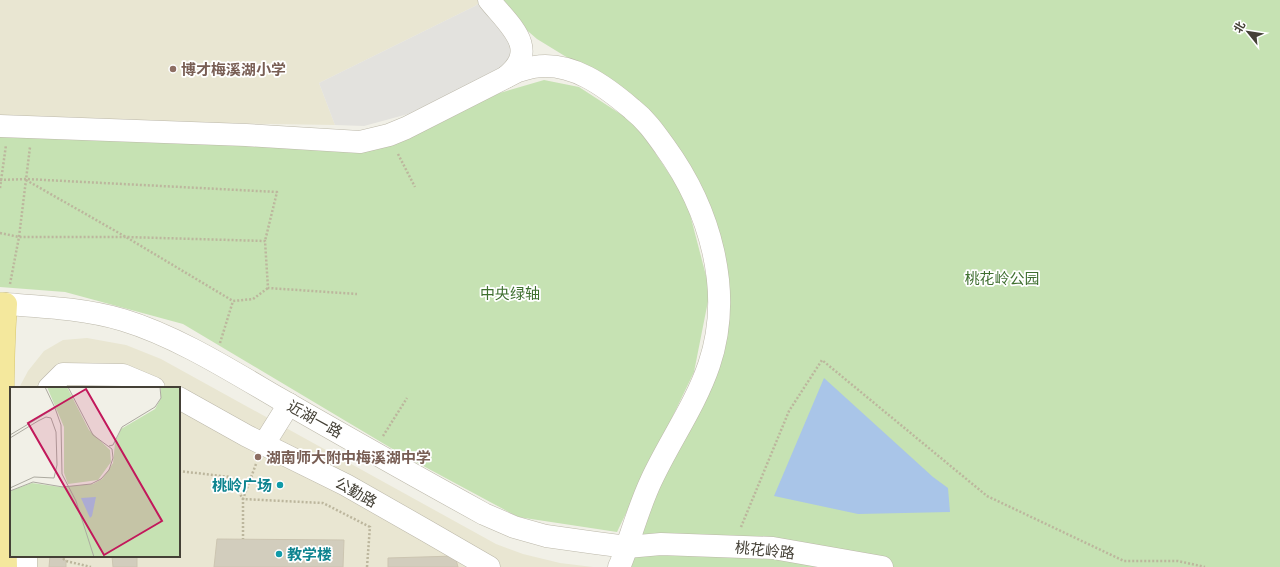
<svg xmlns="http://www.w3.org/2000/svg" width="1280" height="567" viewBox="0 0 1280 567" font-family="'Space Grotesk','Noto Sans SC',sans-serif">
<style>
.education{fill:#e9e6d2}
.green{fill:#c6e2b3}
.parking{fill:#e3e2de}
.water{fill:#a9c5e8}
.building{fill:#d2cdbd;stroke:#ccc5b1}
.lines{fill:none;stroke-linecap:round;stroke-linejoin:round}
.minor-casing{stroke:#bcb8aa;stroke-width:23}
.major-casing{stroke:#d7c76f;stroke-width:23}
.path{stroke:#bcb69d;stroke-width:2.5;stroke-dasharray:2 2;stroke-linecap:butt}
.minor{stroke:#fff;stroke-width:22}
.major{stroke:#f4e89d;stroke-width:22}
.education-dot{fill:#8d6e63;stroke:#fff;stroke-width:1.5}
.culture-dot{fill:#0f9aa8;stroke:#fff;stroke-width:1.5}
.labels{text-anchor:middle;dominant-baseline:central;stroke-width:3.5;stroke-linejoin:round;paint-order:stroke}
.education-label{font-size:15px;font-weight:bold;fill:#785e54;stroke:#fff;text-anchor:start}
.park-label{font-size:15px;fill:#3f6f30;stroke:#fff}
.street-label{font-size:15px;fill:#444036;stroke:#fff}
.culture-label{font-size:15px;font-weight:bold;fill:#0d838f;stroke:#fff;text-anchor:end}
.inset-road{fill:none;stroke:#acaaa0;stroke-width:1}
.view{fill:#c2185b;fill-opacity:0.15;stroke:#c2185b;stroke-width:2}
.inset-edge{fill:none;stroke:#444036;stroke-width:2}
</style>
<rect width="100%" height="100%" fill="#f1f0e7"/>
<g class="education">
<path d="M 0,0 L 483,0 L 475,6 L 319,83 L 335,125 L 210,123 L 0,115 Z"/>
<path d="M 87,338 L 126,345 L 161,359 L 496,544 L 523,554 L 560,563 L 593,567 L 14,567 L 13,556 L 179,556 L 179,388 L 19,388 L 28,371 L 44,351 L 63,340 Z"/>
</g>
<g class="green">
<path d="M 498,0 L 1280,0 L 1280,567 L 627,567 L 640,529 L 720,349 L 695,183 L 568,58 L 537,39 L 515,20 Z"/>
<path d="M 544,80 L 579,87 L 636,124 L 686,199 L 710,291 L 694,372 L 617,532 L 518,517 L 401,454 L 183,324 L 65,292 L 0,287 L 0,135 L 309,149 Z"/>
</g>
<path class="parking" d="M 483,0 L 512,38 L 513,58 L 494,73 L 408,114 L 364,126 L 335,125 L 319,83 L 475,6 Z"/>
<path class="water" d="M 824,378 L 933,477 L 948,488 L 950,512 L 858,514 L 774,496 Z"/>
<g class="building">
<path d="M 217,539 L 344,540 L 343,567 L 214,567 Z"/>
<path d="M 50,556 L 60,556 L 66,561 L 66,567 L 49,567 Z"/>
<path d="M 112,556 L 137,556 L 137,567 L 113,567 Z"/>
<path d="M 455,556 L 458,567 L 388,567 L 388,558 Z"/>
</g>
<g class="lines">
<g class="minor-casing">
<g id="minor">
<path d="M 489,0 C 509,25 541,49 506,77"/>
<path d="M 0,126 L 246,135 L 360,142 L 389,135 L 406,128 L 518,71 C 523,70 528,68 534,67 C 572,61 605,86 632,109 C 646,120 655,133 665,147 C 710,209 734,291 709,365 C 695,406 669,442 651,481 C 643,498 637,516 631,534 C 627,545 624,557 619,567"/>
<path d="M 6,304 C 46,307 86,309 123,320 C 176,336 230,370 278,398 C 346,437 415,476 484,514 L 514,527 L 546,536 L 596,543 L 627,547 L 661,544 L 773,548 L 882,567"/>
<path d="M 49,388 L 63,374 L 123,375 L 154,388"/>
<path d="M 179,398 L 247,436 L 346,485 L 425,530 L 489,567"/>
<path d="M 264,444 L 289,404"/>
<path d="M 26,567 L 26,556"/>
</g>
</g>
<g class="major-casing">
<path id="major" d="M 0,304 L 6,304 C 0,391 4,480 6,567"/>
</g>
<g class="path">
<path d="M 398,154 L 415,187"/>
<path d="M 0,180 L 26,179 L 277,192 L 265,241"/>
<path d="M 26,180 L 126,237 L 233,301 L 253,299 L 268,288"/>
<path d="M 0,188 L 6,145"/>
<path d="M 0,233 L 19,237 L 126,237 L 265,241 L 268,288 L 357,294"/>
<path d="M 10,284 L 19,237 L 30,147"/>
<path d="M 220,343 L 233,301"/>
<path d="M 383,436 L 407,398"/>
<path d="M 256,464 L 243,499 L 323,503 L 370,527"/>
<path d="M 179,471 L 230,477 L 243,499 L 243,539"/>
<path d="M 741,527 L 789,411 L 822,360 L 987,496 L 1124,561 L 1178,561 L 1205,567"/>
<path d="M 60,556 L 66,561 L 91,567"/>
<path d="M 367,567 L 370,526"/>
</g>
<use href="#minor" class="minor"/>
<use href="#major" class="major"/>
</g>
<g class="education-dot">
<circle cx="173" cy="69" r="4"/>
<circle cx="258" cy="457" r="4"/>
</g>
<g class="culture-dot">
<circle cx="280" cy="485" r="4"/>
<circle cx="279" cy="554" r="4"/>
</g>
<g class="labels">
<g class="education-label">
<text x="181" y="69">博才梅溪湖小学</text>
<text x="266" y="457">湖南师大附中梅溪湖中学</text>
</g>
<g class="park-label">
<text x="1002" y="278">桃花岭公园</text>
<text x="510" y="293">中央绿轴</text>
</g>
<g class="street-label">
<text transform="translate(315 419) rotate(29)">近湖一路</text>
<text transform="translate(356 492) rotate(29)">公勤路</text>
<text transform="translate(765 550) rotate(6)">桃花岭路</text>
</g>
<g class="culture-label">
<text x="272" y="485">桃岭广场</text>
<text x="287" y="554" text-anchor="start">教学楼</text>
</g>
</g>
<g transform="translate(10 387)">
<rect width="170" height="170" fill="#f1f0e7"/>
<path d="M 37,0 L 57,0 L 79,43 L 100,63 L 101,75 L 88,93 L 58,97 L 54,86 L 54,40 ZM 151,0 L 170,0 L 170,170 L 0,170 L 0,104 L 22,96 L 50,100 L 83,97 L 92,92 L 103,76 L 105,56 L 111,42 L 145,22 L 151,11 Z" fill="#c6e2b3"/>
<path d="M 86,110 L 82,129 L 80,131 L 71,111 Z" fill="#a9c5e8"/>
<path class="inset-road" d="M 45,21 L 51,38 L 52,87 L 66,114 L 84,170M 0,48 L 45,21 L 35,0M 0,51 L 28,34 L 36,30 L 41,31 L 46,45 L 47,78 L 44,91 L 24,90 L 0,101M 99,59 L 103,58 L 112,40 L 145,20 L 151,11 L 150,0M 0,104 L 23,95 L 53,100 L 81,97 L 91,92 L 99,83 L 103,71 L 102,62 L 83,48 L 58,0"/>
<path class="view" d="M 76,2 L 152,134 L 94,168 L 18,36 Z"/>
<rect width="170" height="170" class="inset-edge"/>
</g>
<g transform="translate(1248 32) rotate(300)" stroke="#ffffff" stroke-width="3" paint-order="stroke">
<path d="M0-3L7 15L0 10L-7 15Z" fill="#444036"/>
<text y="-6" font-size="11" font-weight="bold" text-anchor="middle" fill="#444036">北</text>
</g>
</svg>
